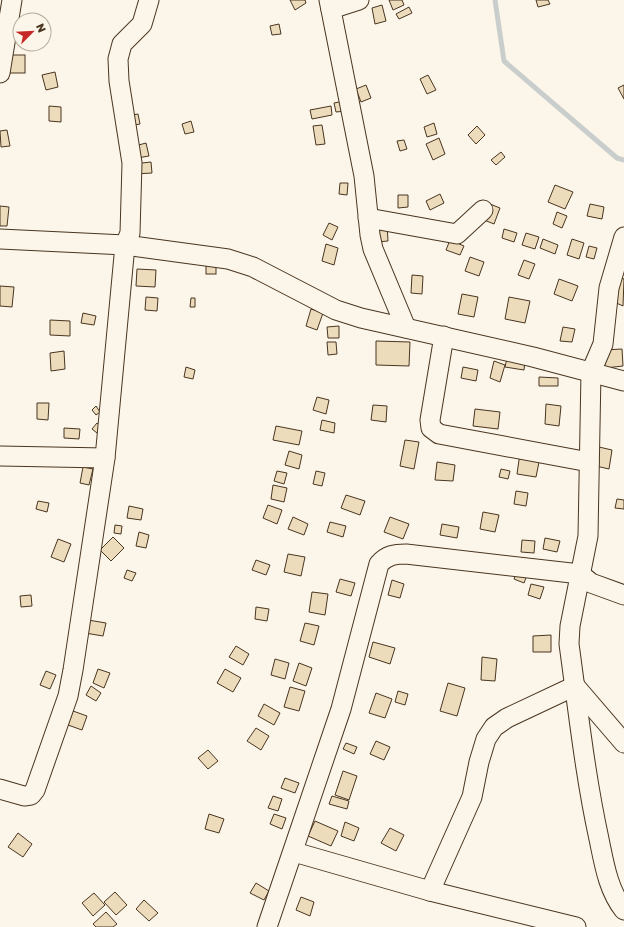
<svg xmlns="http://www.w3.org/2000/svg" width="624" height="927" viewBox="0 0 624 927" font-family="'Golos Text',sans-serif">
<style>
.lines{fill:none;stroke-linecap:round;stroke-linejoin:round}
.stream{stroke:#c9cecd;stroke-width:5}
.building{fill:#ecdcbc;stroke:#4a3520}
.minor-casing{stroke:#4a3520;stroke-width:21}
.minor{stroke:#fbf6e9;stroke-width:19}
</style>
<rect width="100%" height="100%" fill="#fbf6e9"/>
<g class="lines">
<path class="stream" d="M 495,0 L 504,61 L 617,158 L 624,160"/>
</g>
<g class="building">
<path d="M 290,0 L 305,0 L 306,3 L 295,10 Z"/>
<path d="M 389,0 L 402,0 L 404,5 L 393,10 Z"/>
<path d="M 536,0 L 548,0 L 550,4 L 538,7 Z"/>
<path d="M 382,5 L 386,21 L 375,24 L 372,8 Z"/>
<path d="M 409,7 L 412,13 L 399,19 L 396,14 Z"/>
<path d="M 279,24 L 281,34 L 272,35 L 270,26 Z"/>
<rect x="9" y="55" width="16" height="18"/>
<path d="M 55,72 L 58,87 L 46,90 L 42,75 Z"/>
<path d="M 428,75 L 436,90 L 427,94 L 420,79 Z"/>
<path d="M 366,85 L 371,98 L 361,102 L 356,89 Z"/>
<path d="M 624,85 L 624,99 L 618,88 Z"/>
<path d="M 344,101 L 346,111 L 336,112 L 334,103 Z"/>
<path d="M 49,106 L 61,107 L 61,122 L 49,121 Z"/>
<path d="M 331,106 L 332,115 L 312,119 L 310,110 Z"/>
<path d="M 138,114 L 140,124 L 129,126 L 127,116 Z"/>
<path d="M 191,121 L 194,132 L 185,134 L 182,124 Z"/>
<path d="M 434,123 L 437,134 L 427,137 L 424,127 Z"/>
<path d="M 322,125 L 325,144 L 316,145 L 313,126 Z"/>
<path d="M 477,126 L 485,135 L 476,144 L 468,135 Z"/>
<path d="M 7,130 L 10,146 L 1,147 L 0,131 Z"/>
<path d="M 439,138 L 445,154 L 433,160 L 426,144 Z"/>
<path d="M 404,140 L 407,149 L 400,151 L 397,141 Z"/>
<path d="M 146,143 L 149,156 L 137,158 L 135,146 Z"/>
<path d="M 501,152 L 505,157 L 496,165 L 491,160 Z"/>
<path d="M 151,162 L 152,173 L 134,174 L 133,164 Z"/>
<path d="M 340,183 L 348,183 L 347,195 L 339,194 Z"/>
<path d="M 555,185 L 573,192 L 565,209 L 548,202 Z"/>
<path d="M 440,194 L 444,203 L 430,210 L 426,201 Z"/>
<path d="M 398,195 L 408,195 L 408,207 L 398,208 Z"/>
<path d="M 490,204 L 500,208 L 494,224 L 484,220 Z"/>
<path d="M 590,204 L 604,207 L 602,219 L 587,216 Z"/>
<path d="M 0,206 L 9,207 L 7,226 L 0,226 Z"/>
<path d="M 557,212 L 567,216 L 562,228 L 553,224 Z"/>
<path d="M 329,223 L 338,227 L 332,240 L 323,235 Z"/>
<path d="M 387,225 L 388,241 L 377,242 L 376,226 Z"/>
<path d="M 504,229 L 517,233 L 514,242 L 502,238 Z"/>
<path d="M 526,233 L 539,237 L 535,249 L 522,245 Z"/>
<path d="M 543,239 L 558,245 L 555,254 L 540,248 Z"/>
<path d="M 572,239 L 584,243 L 579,259 L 567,255 Z"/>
<path d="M 450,240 L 464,246 L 460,255 L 446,250 Z"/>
<path d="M 326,244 L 338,248 L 334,265 L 322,261 Z"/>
<path d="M 589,246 L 597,248 L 594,259 L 586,257 Z"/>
<path d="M 470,257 L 484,262 L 479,276 L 465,271 Z"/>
<path d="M 524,260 L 535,264 L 529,279 L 518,275 Z"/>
<rect x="206" y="261" width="10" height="13"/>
<path d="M 137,269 L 156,270 L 155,287 L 136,286 Z"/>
<path d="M 412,275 L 423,276 L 422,294 L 411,293 Z"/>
<path d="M 621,278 L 624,279 L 623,306 L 612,301 Z"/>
<path d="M 559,279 L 578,286 L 572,301 L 554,294 Z"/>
<path d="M 0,286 L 14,287 L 12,307 L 0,306 Z"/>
<path d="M 462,294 L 478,297 L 474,317 L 458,314 Z"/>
<path d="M 146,297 L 158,298 L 157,311 L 145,310 Z"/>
<path d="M 509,297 L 530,301 L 525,323 L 505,319 Z"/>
<path d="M 191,298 L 195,298 L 195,307 L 190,307 Z"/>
<path d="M 311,309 L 323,313 L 317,330 L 306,326 Z"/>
<path d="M 83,313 L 96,316 L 94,325 L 81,323 Z"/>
<path d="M 50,320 L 70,321 L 70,336 L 50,335 Z"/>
<path d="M 339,326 L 339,338 L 328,338 L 327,327 Z"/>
<path d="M 563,327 L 575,329 L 572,342 L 560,341 Z"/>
<path d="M 376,341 L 410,342 L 409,366 L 376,365 Z"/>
<path d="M 327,342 L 336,342 L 337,354 L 328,355 Z"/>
<path d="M 622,349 L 623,366 L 605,368 L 604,350 Z"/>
<path d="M 64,351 L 65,369 L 51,371 L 50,353 Z"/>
<path d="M 507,358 L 525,361 L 524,370 L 505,367 Z"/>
<path d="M 494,361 L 505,365 L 500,382 L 490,378 Z"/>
<path d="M 186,367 L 195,370 L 193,379 L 184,377 Z"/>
<path d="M 463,367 L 478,370 L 476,381 L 461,378 Z"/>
<path d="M 539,377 L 558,378 L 558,386 L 539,386 Z"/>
<path d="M 317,397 L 329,400 L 326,414 L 313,410 Z"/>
<path d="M 37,403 L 49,403 L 48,420 L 37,419 Z"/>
<path d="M 546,404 L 561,406 L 559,426 L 545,424 Z"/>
<path d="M 373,405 L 387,406 L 386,422 L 371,420 Z"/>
<path d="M 96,406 L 100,412 L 96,415 L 92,410 Z"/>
<path d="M 475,409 L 500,412 L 498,429 L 473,426 Z"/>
<path d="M 322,420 L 335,423 L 334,433 L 320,430 Z"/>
<path d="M 97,423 L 102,427 L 97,433 L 92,429 Z"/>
<path d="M 276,426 L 302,431 L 299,445 L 273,440 Z"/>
<path d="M 64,428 L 80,429 L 79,439 L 64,438 Z"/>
<path d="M 405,440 L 419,442 L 414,469 L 400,466 Z"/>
<path d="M 599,447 L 612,450 L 609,469 L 596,466 Z"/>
<path d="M 289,451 L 302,455 L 299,469 L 285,465 Z"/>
<path d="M 520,453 L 540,457 L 536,477 L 517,474 Z"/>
<path d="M 437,462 L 455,465 L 453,481 L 435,480 Z"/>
<path d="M 83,467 L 93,469 L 89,485 L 80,483 Z"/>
<path d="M 501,469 L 510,471 L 508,479 L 499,477 Z"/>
<path d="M 277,471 L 287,473 L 284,484 L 274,481 Z"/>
<path d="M 316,471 L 325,473 L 322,486 L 313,484 Z"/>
<path d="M 273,485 L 287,488 L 284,502 L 271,499 Z"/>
<path d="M 516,491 L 528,493 L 526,506 L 514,504 Z"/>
<path d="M 346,495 L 365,501 L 360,515 L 341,508 Z"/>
<path d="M 617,499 L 624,500 L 624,509 L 615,508 Z"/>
<path d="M 38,501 L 49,503 L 47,512 L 36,509 Z"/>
<path d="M 268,505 L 282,510 L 277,524 L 263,518 Z"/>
<path d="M 129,506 L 143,509 L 141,520 L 127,518 Z"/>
<path d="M 483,512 L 499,515 L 495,532 L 480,529 Z"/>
<path d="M 293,517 L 308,524 L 304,535 L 288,529 Z"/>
<path d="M 390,517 L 409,524 L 403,539 L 384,532 Z"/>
<path d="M 330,522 L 346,526 L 343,537 L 327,532 Z"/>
<path d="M 442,524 L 459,527 L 457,538 L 440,535 Z"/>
<path d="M 115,525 L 122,526 L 121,534 L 114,533 Z"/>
<path d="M 139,532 L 149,535 L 146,548 L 136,546 Z"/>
<path d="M 113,537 L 124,548 L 111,561 L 100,550 Z"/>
<path d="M 545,538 L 560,541 L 557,552 L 543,549 Z"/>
<path d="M 58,539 L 71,544 L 64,562 L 51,557 Z"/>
<path d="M 522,540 L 535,541 L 534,553 L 521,552 Z"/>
<path d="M 288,554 L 305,557 L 301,576 L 284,572 Z"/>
<path d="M 256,560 L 270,565 L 266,575 L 252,570 Z"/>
<path d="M 127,570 L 136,573 L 132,581 L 124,578 Z"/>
<path d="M 517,571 L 527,575 L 524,583 L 514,579 Z"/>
<path d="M 340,579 L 355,583 L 351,596 L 336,592 Z"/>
<path d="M 392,580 L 404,584 L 400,598 L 388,595 Z"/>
<path d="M 531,584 L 544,587 L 540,599 L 528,595 Z"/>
<path d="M 312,592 L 328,594 L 325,615 L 309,612 Z"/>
<path d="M 31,595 L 32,606 L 21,607 L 20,596 Z"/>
<path d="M 256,607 L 269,609 L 267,621 L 255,619 Z"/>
<path d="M 88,620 L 106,623 L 103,636 L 85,633 Z"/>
<path d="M 305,623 L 319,626 L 314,645 L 300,641 Z"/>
<path d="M 551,635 L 551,652 L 533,652 L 533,636 Z"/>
<path d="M 373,642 L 395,648 L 390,664 L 369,657 Z"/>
<path d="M 236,646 L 249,654 L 243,665 L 229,657 Z"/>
<path d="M 482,657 L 497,659 L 495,681 L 481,680 Z"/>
<path d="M 275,659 L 289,663 L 285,679 L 271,675 Z"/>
<path d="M 299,663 L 312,668 L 306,686 L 293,681 Z"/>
<path d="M 98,669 L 110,673 L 104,688 L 93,683 Z"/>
<path d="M 225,669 L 241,678 L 233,692 L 217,683 Z"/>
<path d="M 46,671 L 56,675 L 50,689 L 40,685 Z"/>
<path d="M 448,683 L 465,688 L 457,716 L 440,711 Z"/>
<path d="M 91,686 L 101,693 L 96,701 L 86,695 Z"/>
<path d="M 290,687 L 305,691 L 299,711 L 284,707 Z"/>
<path d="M 398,691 L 408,694 L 405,705 L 395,702 Z"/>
<path d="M 376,693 L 392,699 L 385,718 L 369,713 Z"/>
<path d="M 264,704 L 280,713 L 274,725 L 258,716 Z"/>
<path d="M 73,711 L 87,716 L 82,730 L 68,725 Z"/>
<path d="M 256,728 L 269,736 L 261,750 L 247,741 Z"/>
<path d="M 376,741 L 390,747 L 384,760 L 370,754 Z"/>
<path d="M 346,743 L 357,747 L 354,754 L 343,749 Z"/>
<path d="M 208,750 L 218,761 L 208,769 L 198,758 Z"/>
<path d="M 343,771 L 357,776 L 349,800 L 335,795 Z"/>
<path d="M 285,778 L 299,783 L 295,793 L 281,788 Z"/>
<path d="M 273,796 L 282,799 L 278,811 L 268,808 Z"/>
<path d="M 332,796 L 349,801 L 347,809 L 329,804 Z"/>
<path d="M 209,814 L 224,819 L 219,833 L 205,829 Z"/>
<path d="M 274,814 L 286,818 L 282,829 L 270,824 Z"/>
<path d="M 315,821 L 338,831 L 331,846 L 308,836 Z"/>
<path d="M 345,822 L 359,828 L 354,841 L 341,836 Z"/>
<path d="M 390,828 L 404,835 L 396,851 L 381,843 Z"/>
<path d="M 18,833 L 32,844 L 23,857 L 8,847 Z"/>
<path d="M 256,883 L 269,891 L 264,900 L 250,893 Z"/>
<path d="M 115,892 L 127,905 L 116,915 L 104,902 Z"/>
<path d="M 94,893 L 105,905 L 93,916 L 82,903 Z"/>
<path d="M 301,897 L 314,902 L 310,916 L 296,910 Z"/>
<path d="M 144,900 L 158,913 L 149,921 L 136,909 Z"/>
<path d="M 106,912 L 117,924 L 113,927 L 96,927 L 93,924 Z"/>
</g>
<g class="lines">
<g class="minor-casing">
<g id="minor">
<path d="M 329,0 L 364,176 L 370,235 L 373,249 L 406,328"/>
<path d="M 331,9 L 359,0"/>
<path d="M 0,73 L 12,0"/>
<path d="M 368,218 L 457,234 L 483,210"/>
<path d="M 624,237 L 609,288 L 603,344 L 591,372 L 588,536 L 570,626 L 569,644 C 578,709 585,775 599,839 C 604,863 608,890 624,910"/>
<path d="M 0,239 L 125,245 L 228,259 L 253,267 L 336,310 L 361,318 L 533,357 L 624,381"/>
<path d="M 444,336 L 430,420 L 431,428 L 439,434 L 589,462"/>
<path d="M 0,456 L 105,458"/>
<path d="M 575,686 L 624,743"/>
<path d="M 0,789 L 24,796 L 31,795 L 35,790 L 68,696 L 73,670 L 105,458 L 125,245 L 130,233 L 132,163 L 119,81 L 118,59 L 122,44 L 142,24 L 149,0"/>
<path d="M 294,852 L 430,891 L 576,927"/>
<path d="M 430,891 L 472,797 L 479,762 L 486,739 L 494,727 L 507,718 L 575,686"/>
<path d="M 267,927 L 341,709 L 379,564 C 387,555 395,554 406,554 L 580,574 L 591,583 L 624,595"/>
</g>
</g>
<use href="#minor" class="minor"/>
</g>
<g transform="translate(32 32) rotate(66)"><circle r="19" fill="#fbf6e9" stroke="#b4a999"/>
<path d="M0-3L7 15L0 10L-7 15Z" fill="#c62828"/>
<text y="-6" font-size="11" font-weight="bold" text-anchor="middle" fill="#4a3520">N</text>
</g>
</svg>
